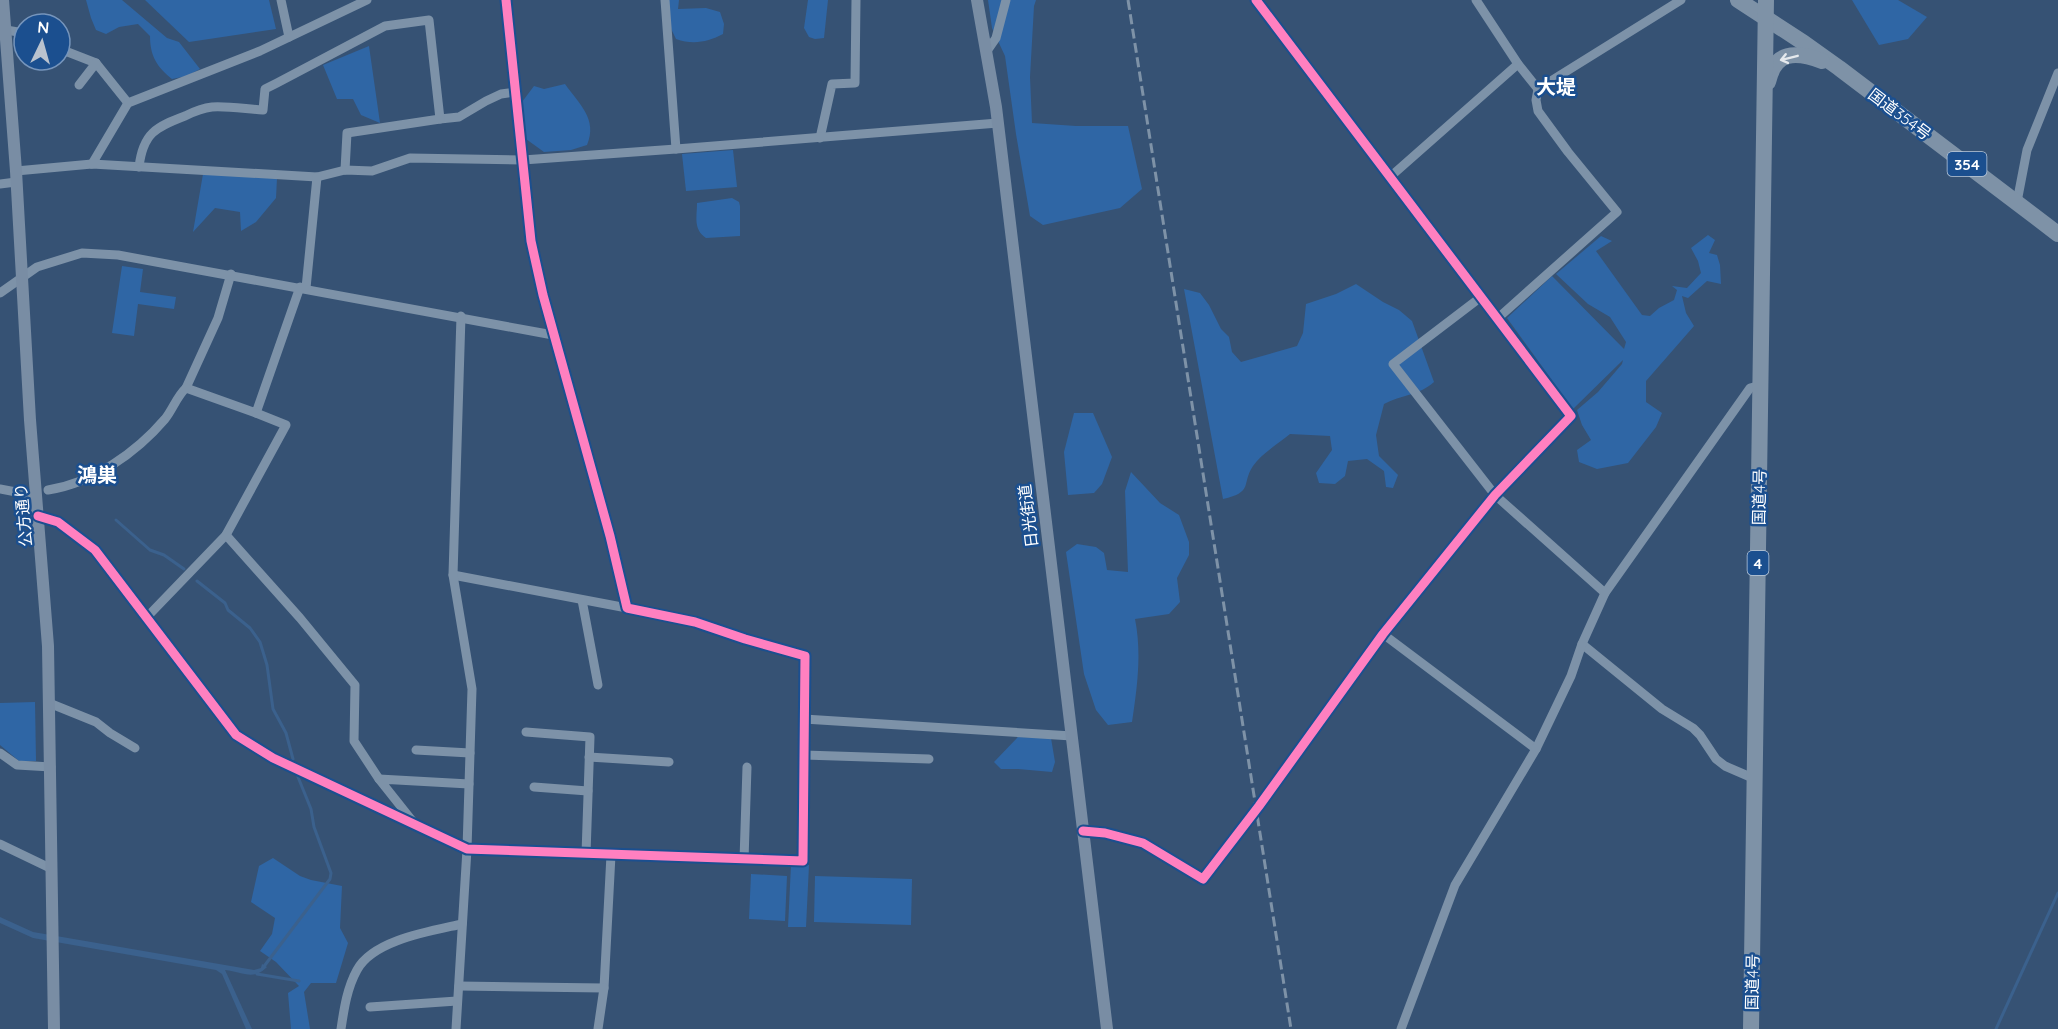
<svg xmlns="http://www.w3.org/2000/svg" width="2058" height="1029" viewBox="0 0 2058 1029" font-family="Quicksand,'Noto Sans JP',sans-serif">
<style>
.green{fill:#2f66a5}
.water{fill:#3b618d}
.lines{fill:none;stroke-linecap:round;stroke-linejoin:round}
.stream{stroke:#3b618d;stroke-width:3}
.street{stroke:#7d92a8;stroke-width:9}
.secondary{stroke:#798da4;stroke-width:12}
.highway{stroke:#7e92a7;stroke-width:16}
.rail{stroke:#7e92a7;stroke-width:3;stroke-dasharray:10 4.5;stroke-linecap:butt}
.cycleway-casing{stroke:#1b4f8f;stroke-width:13}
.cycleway{stroke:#ff80c0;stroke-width:9}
.oneway{stroke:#e5e9ed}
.labels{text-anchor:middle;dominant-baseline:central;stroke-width:5;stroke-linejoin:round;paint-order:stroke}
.shield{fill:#1b4f8f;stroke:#bbcadd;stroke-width:1.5}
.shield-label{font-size:15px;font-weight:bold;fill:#fff}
.street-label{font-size:16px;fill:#fff;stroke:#1b4f8f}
.quarter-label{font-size:20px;font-weight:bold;fill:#fff;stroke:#1b4f8f}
</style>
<rect width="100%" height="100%" fill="#365274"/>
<g class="green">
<path d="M 86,0 L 122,0 L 167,38 L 179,42 L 200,69 L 187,76 L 172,79 C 157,67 150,56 150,36 L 138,24 L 119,27 L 106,34 L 96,30 L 91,18 Z"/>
<path d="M 145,0 L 269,0 L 276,29 L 189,42 Z"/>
<path d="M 661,0 L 679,0 L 678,9 L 706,8 L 720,12 L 724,24 L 723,34 C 708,42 693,45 676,39 L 662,10 Z"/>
<path d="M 808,0 L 828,0 L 824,38 L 815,39 L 809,37 L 804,28 Z"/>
<path d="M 988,0 L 1036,0 L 1034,6 L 1030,77 L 1032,123 L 1076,126 L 1128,126 L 1142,189 L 1120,208 L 1043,225 L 1030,216 L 1016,134 L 1005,56 L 992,28 Z"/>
<path d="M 1852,0 L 1898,0 L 1927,17 L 1908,39 L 1879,45 Z"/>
<path d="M 369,46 L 380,123 L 361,115 L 353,99 L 337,99 L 323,65 Z"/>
<path d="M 565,84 C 579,104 598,119 587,145 L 571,150 L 544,152 L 526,139 L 523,120 L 522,102 L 534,86 L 544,89 Z"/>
<path d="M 733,150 L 737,187 L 686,191 L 682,154 Z"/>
<path d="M 203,174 L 277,178 L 276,198 L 256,222 L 241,231 L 240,212 L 215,208 L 193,232 Z"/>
<path d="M 732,198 L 739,202 L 740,206 L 740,236 L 706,238 C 693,229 697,217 697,203 Z"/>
<path d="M 1708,235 L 1715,240 L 1709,253 L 1717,255 L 1720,265 L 1721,284 L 1707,281 L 1688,298 L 1682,296 L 1686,313 L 1694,326 L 1646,381 L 1646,402 L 1662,413 L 1656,427 L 1628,463 L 1597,469 L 1579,462 L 1577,450 L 1591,440 L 1582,425 L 1577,410 L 1598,392 L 1622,364 L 1623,360 L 1573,409 L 1507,318 L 1552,276 L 1624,349 L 1626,342 L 1610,317 L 1588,304 L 1556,274 L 1601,236 L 1612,241 L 1596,251 L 1642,315 L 1650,316 L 1659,308 L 1674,300 L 1677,290 L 1672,286 L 1687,288 L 1701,273 L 1698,261 L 1691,248 Z"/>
<path d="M 122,266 L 143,269 L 140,292 L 176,297 L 174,309 L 138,304 L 134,336 L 112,333 Z"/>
<path d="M 1356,284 L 1383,302 L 1399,310 L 1412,321 L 1434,382 C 1420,395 1401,395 1384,404 L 1376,435 L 1379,456 L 1398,475 L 1393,488 L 1386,487 L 1384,471 L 1367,459 L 1348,461 L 1345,476 L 1335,484 L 1319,483 L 1316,473 L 1332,450 L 1330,436 L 1290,434 C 1278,444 1262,453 1253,466 C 1241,484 1254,492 1223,499 L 1184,289 L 1200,293 L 1209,305 L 1221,329 L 1229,337 L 1232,352 L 1241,362 L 1297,346 L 1303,333 L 1306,304 L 1336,294 Z"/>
<path d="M 1074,413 L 1093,413 L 1112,457 L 1102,484 L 1094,493 L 1068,495 L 1064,452 Z"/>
<path d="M 1131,472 L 1160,503 L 1179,515 L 1189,542 L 1189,555 L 1177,578 L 1180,602 L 1169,614 L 1135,619 C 1142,654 1137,688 1132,722 L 1108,725 L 1096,710 L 1084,674 L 1066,552 L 1077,544 L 1096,547 L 1104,553 L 1107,570 L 1128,572 L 1125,491 Z"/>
<path d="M 35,702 L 36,761 L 19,761 L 0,745 L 0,703 Z"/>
<path d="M 1018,737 L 1051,738 L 1055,762 L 1052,772 L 1018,769 L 1001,769 L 994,762 Z"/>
<path d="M 273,858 L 300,876 L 311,880 L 342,886 L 340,928 L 348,943 L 336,983 L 311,983 L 304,992 L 310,1029 L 291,1029 L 288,993 L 299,986 L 276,962 L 260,951 L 272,934 L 275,918 L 251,902 L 259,866 Z"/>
<path d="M 791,865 L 809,865 L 806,927 L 788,927 Z"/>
<path d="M 751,874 L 787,876 L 785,921 L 749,919 Z"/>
<path d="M 815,876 L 912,879 L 911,925 L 814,922 Z"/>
</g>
<path class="water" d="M 0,917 L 33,932 L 254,970 L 261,968 L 262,964 L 267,967 C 253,981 243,972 225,970 L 252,1029 L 246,1029 L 222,974 L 216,970 L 33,938 L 0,923 Z"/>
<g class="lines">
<g class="stream">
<path d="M 116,520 L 150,550 L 164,555 L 184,569"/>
<path d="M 197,581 L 225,603 L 228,610 L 250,628 L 260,642 L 267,665 L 273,709 L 286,733 L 293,759"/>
<path d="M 262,969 L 330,879 L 331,873 L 314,827 L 311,809 L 298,777"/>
<path d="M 257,974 L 299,981"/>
<path d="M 1996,1029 L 2058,893"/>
</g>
<g class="street">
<path d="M 281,0 L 289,37"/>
<path d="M 665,0 L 676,149"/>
<path d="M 1476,0 L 1518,64 L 1538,89"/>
<path d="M 0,29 L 24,33"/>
<path d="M 60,49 L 96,63 L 128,103"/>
<path d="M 987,51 L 996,38 L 1006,0"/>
<path d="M 79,85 L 96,63"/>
<path d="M 440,119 L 459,117 L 486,101 L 501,94 L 515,92"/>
<path d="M 820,138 L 832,84 L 855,83 L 856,0"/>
<path d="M 92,164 L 128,103 L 260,51 L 367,0"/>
<path d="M 139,167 C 143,133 156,127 185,116 C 193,112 202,108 212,107 C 228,106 246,109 263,110 L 265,89 L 277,83 L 385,26 L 429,20 L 440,119 L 347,133 L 345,170"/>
<path d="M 16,171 L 92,164 L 317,177 L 345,170 L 372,171 L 410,158 L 523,160 L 676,149 L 998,123"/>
<path d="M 1390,177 L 1518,64"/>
<path d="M 0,184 L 16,182"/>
<path d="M 2017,202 L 2027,150 L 2058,73"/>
<path d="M 231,274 L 218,318 L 186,388 L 256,413 L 300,287"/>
<path d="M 306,288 L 317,177"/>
<path d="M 0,293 L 37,267 L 82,253 L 118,255 L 553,335"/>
<path d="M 1481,297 L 1393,364 L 1495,495 L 1605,593"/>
<path d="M 1498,318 L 1617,212 L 1568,152 L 1538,111 L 1536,100 L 1538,89 L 1681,0"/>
<path d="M 0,489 L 37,496"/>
<path d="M 48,490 C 93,483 136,453 165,419 C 173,409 177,396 186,388"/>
<path d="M 38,516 L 58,522 L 95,550 L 236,735 L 273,758 L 467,849 L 803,861 L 805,656 L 745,639 L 695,622 L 627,608 L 610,536 L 543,295 L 531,241 L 506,0"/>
<path d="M 226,535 L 300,618 L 355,685 L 354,741 L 379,779"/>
<path d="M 453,575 L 627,608"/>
<path d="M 582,600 L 598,685"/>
<path d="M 147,617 L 226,535 L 286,425 L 256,413"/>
<path d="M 1383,634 L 1536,749"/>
<path d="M 1582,644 L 1662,709 L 1693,728 L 1700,735 L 1716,759 L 1725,766 L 1755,779"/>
<path d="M 49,703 L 96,722 L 110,733 L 135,748"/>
<path d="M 804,719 L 1072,736"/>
<path d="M 526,732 L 590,737 L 586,854"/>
<path d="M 416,750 L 470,753"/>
<path d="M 0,753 L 17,765 L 51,767"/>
<path d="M 804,755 L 929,759"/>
<path d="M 589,757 L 669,762"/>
<path d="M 534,787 L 588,791"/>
<path d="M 414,823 L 379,779 L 469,784"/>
<path d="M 1083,831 L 1105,833 L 1143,843 L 1203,879 L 1259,806 L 1383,634 L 1495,495 L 1571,416 L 1256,0"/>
<path d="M 0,844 L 52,869"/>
<path d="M 744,860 L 747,767"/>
<path d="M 459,986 L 604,988 L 611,855"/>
<path d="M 370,1007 L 457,1001"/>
<path d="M 341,1029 C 344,1009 347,988 357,970 C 373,940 431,931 462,924"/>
<path d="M 456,1029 L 467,849 L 472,689 L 453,575 L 461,316"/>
<path d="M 598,1029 L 604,988"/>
<path d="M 1401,1029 L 1455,885 L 1536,749 L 1571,676 L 1582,644 L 1605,593 L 1750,388 L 1761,385"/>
</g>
<g class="secondary">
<path d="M 3,0 L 16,171 L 30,420 L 48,646 L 54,1029"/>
<path d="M 977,0 L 996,107 L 1107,1029"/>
</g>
<g class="highway">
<path d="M 1738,0 L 1804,43 L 1839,68 L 2058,234"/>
<path d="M 1768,82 C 1775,51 1795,51 1822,61"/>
<path d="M 1751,1029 L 1766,0"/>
</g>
<path class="rail" d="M 1128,0 L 1291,1029"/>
<g class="cycleway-casing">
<g id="cycleway">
<path d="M 38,516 L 58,522 L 95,550 L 236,735 L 273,758 L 467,849 L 803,861 L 805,656 L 745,639 L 695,622 L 627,608 L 610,536 L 543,295 L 531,241 L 506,0"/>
<path d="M 1083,831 L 1105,833 L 1143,843 L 1203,879 L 1259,806 L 1383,634 L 1495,495 L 1571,416 L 1256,0"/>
</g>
</g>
<use href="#cycleway" class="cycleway"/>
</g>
<defs><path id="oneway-shaft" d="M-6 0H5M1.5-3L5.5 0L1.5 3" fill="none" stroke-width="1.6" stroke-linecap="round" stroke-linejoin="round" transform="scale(1.5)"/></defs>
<use class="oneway" href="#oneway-shaft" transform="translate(1789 58) rotate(166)"/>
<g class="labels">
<g class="shield">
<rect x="1947.5" y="152" width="39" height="24" rx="4.5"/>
<rect x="1747.5" y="551" width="21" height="24" rx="4.5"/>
</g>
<g class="shield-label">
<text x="1967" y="164">354</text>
<text x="1758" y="563">4</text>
</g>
<g class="street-label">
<text transform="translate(1900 114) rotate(37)">国道354号</text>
<text transform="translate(1759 497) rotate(-89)">国道4号</text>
<text transform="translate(23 515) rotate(-95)">公方通り</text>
<text transform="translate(1028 516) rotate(-97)">日光街道</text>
<text transform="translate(1752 982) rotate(-89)">国道4号</text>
</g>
<g class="quarter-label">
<text x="1556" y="86">大堤</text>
<text x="97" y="474">鴻巣</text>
</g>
</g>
<g transform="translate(42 42) rotate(5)"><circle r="28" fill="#1b4f8f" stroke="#7695bc" stroke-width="1.5"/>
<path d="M0-4.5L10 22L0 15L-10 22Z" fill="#b9c2ce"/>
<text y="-9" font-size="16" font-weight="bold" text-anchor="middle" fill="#ffffff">N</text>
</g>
</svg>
